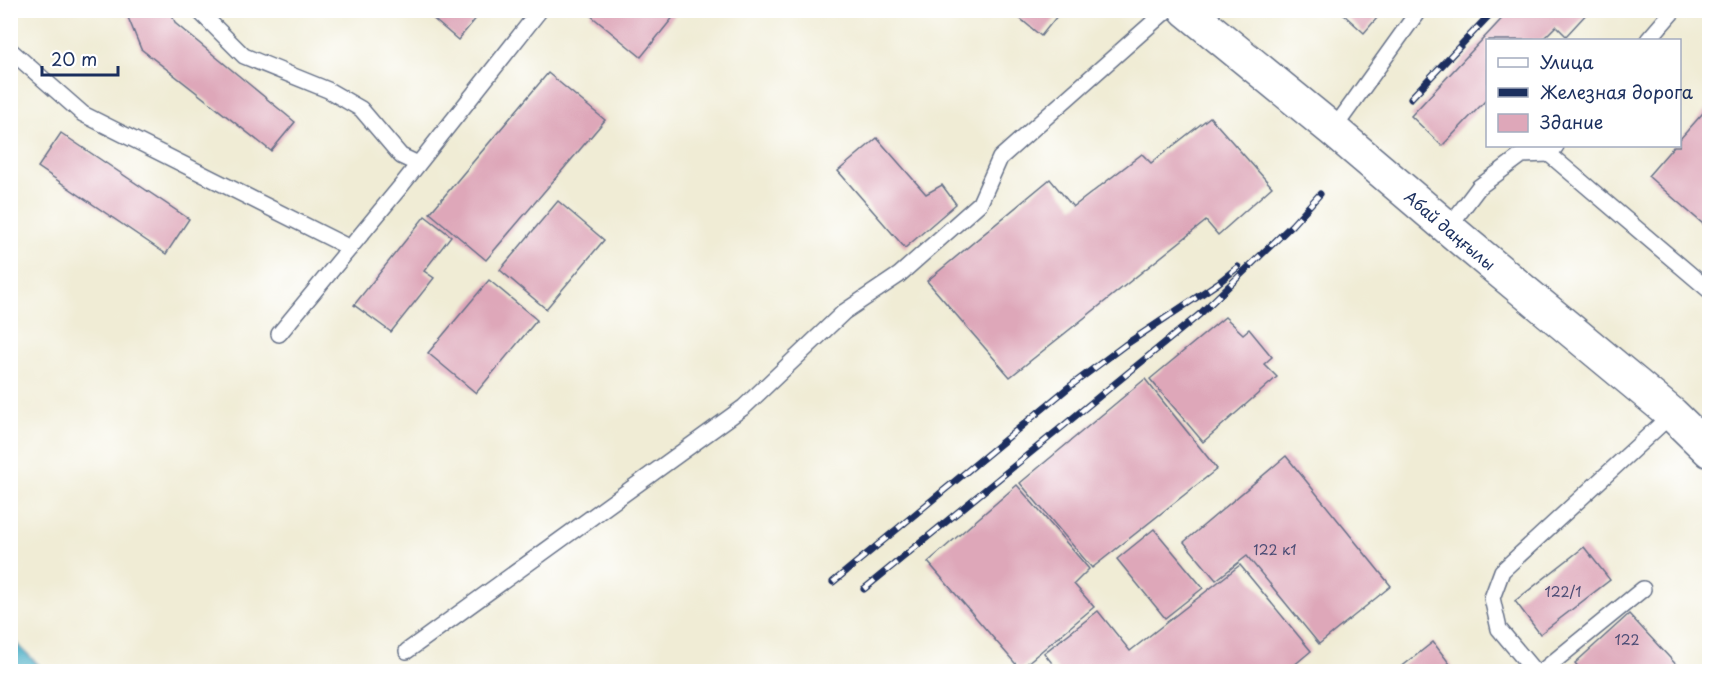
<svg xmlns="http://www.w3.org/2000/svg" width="1720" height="682" viewBox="0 0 1720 682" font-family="'Playpen Sans',sans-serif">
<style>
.water{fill:#42aac2;stroke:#2e6c90;stroke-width:1.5}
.building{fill:#dea7b9}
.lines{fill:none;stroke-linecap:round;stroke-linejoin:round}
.lane-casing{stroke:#667188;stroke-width:18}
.primary-casing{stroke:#667188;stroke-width:36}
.lane{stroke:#fff;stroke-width:15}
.primary{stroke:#fff;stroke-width:33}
.rail-casing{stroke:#1b2f5e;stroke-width:7}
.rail{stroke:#fff;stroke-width:4.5;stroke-dasharray:14;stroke-linecap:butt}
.labels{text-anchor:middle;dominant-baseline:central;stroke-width:4.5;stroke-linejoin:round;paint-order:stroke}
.number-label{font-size:14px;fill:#4c4d75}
.street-label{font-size:16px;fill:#1b2f5e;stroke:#fff}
</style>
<rect width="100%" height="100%" fill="#fff"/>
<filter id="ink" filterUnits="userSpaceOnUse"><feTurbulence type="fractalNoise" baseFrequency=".0167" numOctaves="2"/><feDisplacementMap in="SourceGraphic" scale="12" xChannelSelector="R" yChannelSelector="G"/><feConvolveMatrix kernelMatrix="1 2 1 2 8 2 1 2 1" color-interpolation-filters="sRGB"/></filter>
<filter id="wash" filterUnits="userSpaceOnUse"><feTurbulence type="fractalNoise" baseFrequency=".008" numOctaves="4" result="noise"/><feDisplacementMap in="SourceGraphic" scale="24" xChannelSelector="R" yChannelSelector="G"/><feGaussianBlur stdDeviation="1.35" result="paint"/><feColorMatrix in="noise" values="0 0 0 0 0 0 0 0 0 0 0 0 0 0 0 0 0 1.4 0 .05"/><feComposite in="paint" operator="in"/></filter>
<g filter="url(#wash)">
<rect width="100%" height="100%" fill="#f0ecd5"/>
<path class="water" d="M 11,638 L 45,671 L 11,671 Z"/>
<g id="blocks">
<g class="building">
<path d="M 125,10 L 169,10 L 176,24 L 295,122 L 271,151 L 141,49 Z"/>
<path d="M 423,10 L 483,10 L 458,40 Z"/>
<path d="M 594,10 L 679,10 L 641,57 L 590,15 Z"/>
<path d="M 1010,10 L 1062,10 L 1041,36 Z"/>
<path d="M 1346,10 L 1384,10 L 1364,33 L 1343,14 Z"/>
<path d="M 1510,10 L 1590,10 L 1566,36 L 1556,26 L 1542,40 L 1488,40 L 1488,98 L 1442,146 L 1411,116 Z"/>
<path d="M 548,73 L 605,120 L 486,260 L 430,213 Z"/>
<path d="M 1710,105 L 1710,230 L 1648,176 L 1674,146 L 1680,146 L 1680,139 Z"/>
<path d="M 1210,117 L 1272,187 L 1218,235 L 1206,221 L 1010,377 L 927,281 L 1050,179 L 1073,207 L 1142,154 L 1151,163 Z"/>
<path d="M 61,133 L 189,219 L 166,254 L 38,167 Z"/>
<path d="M 877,138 L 926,194 L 942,185 L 956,204 L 905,248 L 838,171 Z"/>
<path d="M 558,201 L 604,240 L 546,309 L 500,270 Z"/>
<path d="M 425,216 L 451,236 L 424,271 L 434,278 L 391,332 L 354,305 Z"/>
<path d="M 489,280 L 537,320 L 476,393 L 428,353 Z"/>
<path d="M 1225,317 L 1243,334 L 1249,329 L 1272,357 L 1264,364 L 1277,377 L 1203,442 L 1150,379 Z"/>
<path d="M 1145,379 L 1217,469 L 1092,568 L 1020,483 Z"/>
<path d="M 1286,456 L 1391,586 L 1319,644 L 1247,556 L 1216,580 L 1184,542 Z"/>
<path d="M 1017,485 L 1089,569 L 1074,584 L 1094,607 L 1020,669 L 928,562 Z"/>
<path d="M 1154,529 L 1203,588 L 1165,618 L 1117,559 Z"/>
<path d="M 1584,547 L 1610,580 L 1540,634 L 1515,601 Z"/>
<path d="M 1240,565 L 1311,651 L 1286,672 L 1059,672 L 1044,653 L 1098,611 L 1130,651 Z"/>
<path d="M 1629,614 L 1683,672 L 1583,672 L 1575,663 Z"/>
<path d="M 1433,642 L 1456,672 L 1395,672 Z"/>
</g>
</g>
</g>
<g filter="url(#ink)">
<use href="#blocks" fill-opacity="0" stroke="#667188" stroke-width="1.5"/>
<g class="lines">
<g class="lane-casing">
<g id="lane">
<path d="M 198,10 L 244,56 L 328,90 L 361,109 L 401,156 L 418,164"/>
<path d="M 1648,40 L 1674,10"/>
<path d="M 10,50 L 83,114 L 350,248"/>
<path d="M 1333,130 L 1419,10"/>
<path d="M 1556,146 L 1549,154 L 1710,291"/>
<path d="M 1448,228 L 1479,187 L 1522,155 L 1549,154"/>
<path d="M 279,334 L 401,186 L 540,10"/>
<path d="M 407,651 L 744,407 L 844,312 L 899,275 L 980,203 L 1000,158 L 1167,10"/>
<path d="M 1535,672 L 1499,629 L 1492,598 L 1502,571 L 1672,414"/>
<path d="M 1541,672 L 1643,589"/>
</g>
</g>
<g class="primary-casing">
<g id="primary">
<path id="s1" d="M 1186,10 L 1333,130 L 1467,244 L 1672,414 L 1710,451"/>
</g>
</g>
<use href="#lane" class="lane"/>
<use href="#primary" class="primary"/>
<g class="rail-casing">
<g id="rail">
<path d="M 1411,98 L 1494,10"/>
<path d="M 833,582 L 1069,387 L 1125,345 L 1218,283 L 1238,267"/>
<path d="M 864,589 L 1200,314 L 1292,225 L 1320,194"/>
</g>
</g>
<use href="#rail" class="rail"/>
</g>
</g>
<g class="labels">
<g class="number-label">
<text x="1275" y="549">122 к1</text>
<text x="1563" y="591">122/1</text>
<text x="1627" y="639">122</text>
</g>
<g class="street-label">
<text stroke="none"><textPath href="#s1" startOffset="344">Абай даңғылы</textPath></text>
</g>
</g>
<rect width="1720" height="682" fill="none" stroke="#fff" stroke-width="36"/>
<rect x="1486" y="39" width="195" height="108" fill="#ffffff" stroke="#a4acbf" stroke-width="1.5"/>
<rect x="1498" y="58" width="30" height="9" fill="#ffffff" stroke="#a4acbf" stroke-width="1.5"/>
<text x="1540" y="69" font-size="18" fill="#1b2f5e">Улица</text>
<rect x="1498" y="88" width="30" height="9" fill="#1b2f5e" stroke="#a4acbf" stroke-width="1.5"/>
<text x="1540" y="99" font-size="18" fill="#1b2f5e">Железная дорога</text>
<rect x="1498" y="114" width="30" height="18" fill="#dea7b9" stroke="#a4acbf" stroke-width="1.5"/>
<text x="1540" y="129" font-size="18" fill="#1b2f5e">Здание</text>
<path d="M42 66v9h76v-9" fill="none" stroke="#1b2f5e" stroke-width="3"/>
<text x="51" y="66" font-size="18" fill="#1b2f5e" stroke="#ffffff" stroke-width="4.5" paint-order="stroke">20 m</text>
</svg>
